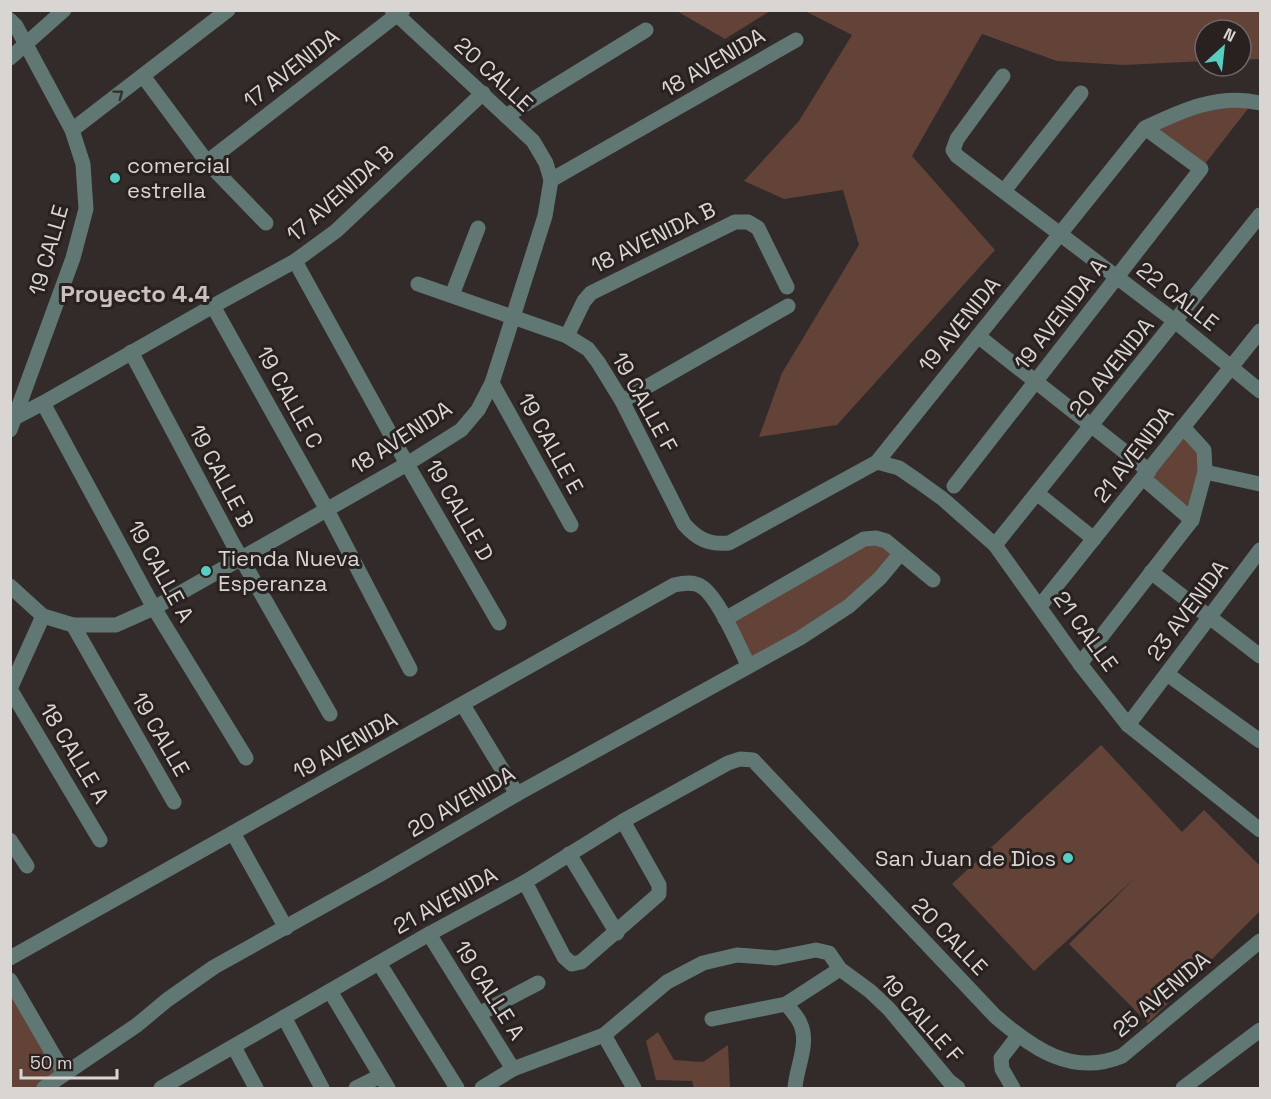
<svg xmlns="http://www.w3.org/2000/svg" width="1271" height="1099" viewBox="0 0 1271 1099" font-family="'Space Grotesk',sans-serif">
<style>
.green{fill:#634238}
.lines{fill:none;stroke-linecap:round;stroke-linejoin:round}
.minor{stroke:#607774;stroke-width:15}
.oneway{stroke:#333230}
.poi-dot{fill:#57cec1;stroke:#28211f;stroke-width:2}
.labels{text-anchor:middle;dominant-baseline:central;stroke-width:6;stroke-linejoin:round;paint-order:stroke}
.street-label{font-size:22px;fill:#d9d5d3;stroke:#28211f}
.poi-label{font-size:22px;fill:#d9d5d3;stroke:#28211f;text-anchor:start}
.neighbourhood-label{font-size:24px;font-weight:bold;fill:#cac1bf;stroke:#28211f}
</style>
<rect width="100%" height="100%" fill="#322b29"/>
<g class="green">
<path d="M 675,10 L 770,10 L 770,11 L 725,39 Z"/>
<path d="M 805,11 L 1260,11 L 1260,59 L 1241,60 L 1241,30 L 1205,30 L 1205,61 L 1124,65 L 1057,61 L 982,34 L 912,156 L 995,250 L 837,425 L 759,437 L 782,373 L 859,245 L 843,190 L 784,199 L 744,181 L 799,121 L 852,35 Z"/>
<path d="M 1254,101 L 1201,169 L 1145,128 L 1184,110 Z"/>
<path d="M 1183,427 L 1204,450 L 1192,520 L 1143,478 Z"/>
<path d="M 864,539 L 900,554 L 880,578 L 748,665 L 725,619 Z"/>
<path d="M 1101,745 L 1182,832 L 1204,810 L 1260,866 L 1260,911 L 1148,1023 L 1069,944 L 1135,878 L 1034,971 L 952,884 Z"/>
<path d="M 10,980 L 64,1073 L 44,1088 L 11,1088 Z"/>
<path d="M 658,1032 L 674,1060 L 703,1062 L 728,1045 L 730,1088 L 694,1088 L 692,1081 L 656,1080 L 646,1041 Z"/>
</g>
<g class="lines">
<g class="minor">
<path d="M 10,20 L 16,26 L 72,130 L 83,164 L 86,209 L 73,258 L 10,430"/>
<path d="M 10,58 L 64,10"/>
<path d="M 143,76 L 207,162 L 266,223"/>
<path d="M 1003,76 L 957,139 L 953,150 L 957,156 L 1176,322 L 1260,391"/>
<path d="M 506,116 L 646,30"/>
<path d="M 72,130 L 228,10"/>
<path d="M 207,162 L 403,10"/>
<path d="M 551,180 L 796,40"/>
<path d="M 1004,191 L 1081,93"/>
<path d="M 295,261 L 407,464 L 499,623"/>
<path d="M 418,284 L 567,336 L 588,349 L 598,362 L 622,401 L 684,524 C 697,539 709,545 729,543 L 877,462 L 1145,128 C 1181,111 1219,93 1260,103"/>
<path d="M 452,295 L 478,228"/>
<path d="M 213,306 L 327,510 L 410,669"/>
<path d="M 567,336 L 584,301 L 591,293 L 735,222 L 748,222 L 758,228 L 787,287"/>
<path d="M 978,336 L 1149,471"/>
<path d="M 131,352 L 233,544 L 330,714"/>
<path d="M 492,383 L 571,525"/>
<path d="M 622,401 L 788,306"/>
<path d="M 43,403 L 154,608 L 246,758"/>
<path d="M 14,418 L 43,403 L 213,306 L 295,261 L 336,231 L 483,93"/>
<path d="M 877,462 L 899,468 L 918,481 L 943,499 L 995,545 L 1080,664 L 1128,725 L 1260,830"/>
<path d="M 1205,472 L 1260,484"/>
<path d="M 1143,478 L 1192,520"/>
<path d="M 954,486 L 1201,169 L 1145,128"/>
<path d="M 1038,494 L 1094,539"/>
<path d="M 995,545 L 1260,215"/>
<path d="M 1151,572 L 1260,656"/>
<path d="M 10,586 L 43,616 L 73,625 L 116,625 L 154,608 L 407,464 L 461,430 L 478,410 L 492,383 L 545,216 L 551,180 L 546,163 L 533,141 L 392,10"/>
<path d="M 1040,606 L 1260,331"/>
<path d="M 725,619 L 864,539 L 876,538 L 886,541 L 933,580"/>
<path d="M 73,625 L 174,802"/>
<path d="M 1080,664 L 1192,520 L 1205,472 L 1204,450 L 1183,427"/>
<path d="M 1167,674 L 1260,741"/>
<path d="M 10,689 L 100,840"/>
<path d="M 10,689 L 43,616"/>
<path d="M 463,705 L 517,794"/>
<path d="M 1128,725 L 1260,550"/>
<path d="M 233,833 L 286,928"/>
<path d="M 10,840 L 27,866"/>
<path d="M 569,854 L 617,933"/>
<path d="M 525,882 L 564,957 L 572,964 L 581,962 L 659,894 L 659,885 L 623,821"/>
<path d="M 429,934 L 513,1069"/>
<path d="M 10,958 L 674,585 C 683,583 694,581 702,587 C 718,597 739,646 748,665"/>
<path d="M 379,963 L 457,1088"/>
<path d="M 10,980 L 64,1073"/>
<path d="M 330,991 L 388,1088"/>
<path d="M 786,1004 C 791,1010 797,1016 800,1023 C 810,1043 796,1068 795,1088"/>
<path d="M 479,1014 L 538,983"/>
<path d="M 284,1017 L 322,1088"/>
<path d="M 712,1019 L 786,1004 L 840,969"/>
<path d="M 604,1035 L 634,1088"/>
<path d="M 234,1047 L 256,1088"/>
<path d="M 44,1088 L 137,1025 L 167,1000 L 214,967 L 379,875 L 517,794 L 800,638 L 849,606 L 880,578 L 900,554"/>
<path d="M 161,1088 L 429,934 L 525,882 L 623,821 L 728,763 L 740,759 L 753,760 L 995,1016 C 1032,1048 1072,1077 1122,1056 L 1260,941"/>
<path d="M 356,1088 L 380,1076"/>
<path d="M 482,1088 L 513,1069 L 604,1035 L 667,982 L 703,963 L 737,955 L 776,958 L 816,950 L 829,953 L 840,969 L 870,991 L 889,1009 L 949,1081 L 958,1088"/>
<path d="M 1013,1088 L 1002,1069 L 1001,1058 L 1018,1036"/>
<path d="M 1183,1088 L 1260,1030"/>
</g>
</g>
<defs><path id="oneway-chevron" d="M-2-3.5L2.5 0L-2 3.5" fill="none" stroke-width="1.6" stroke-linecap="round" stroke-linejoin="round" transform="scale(1.5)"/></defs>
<use class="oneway" href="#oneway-chevron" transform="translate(119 94) rotate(-37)"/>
<g class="poi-dot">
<circle cx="115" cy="178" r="6"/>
<circle cx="206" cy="571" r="6"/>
<circle cx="1068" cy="858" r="6"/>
</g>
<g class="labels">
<g class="street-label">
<text transform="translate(713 62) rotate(-30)">18 AVENIDA</text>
<text transform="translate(291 68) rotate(-38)">17 AVENIDA</text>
<text transform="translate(494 74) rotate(43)">20 CALLE</text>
<text transform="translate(340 193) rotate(-41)">17 AVENIDA B</text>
<text transform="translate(653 237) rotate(-26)">18 AVENIDA B</text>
<text transform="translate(48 250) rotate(-74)">19 CALLE</text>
<text transform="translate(1178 296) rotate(38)">22 CALLE</text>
<text transform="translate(1060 314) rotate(-52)">19 AVENIDA A</text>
<text transform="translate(959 324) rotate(-51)">19 AVENIDA</text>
<text transform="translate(1111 367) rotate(-51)">20 AVENIDA</text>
<text transform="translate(290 397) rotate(61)">19 CALLE C</text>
<text transform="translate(645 402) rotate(61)">19 CALLE F</text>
<text transform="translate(401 437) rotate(-33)">18 AVENIDA</text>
<text transform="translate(551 443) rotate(61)">19 CALLE E</text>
<text transform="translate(1133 454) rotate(-52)">21 AVENIDA</text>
<text transform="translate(222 476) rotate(62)">19 CALLE B</text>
<text transform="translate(460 510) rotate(60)">19 CALLE D</text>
<text transform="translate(161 571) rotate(61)">19 CALLE A</text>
<text transform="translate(1187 610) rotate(-53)">23 AVENIDA</text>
<text transform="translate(1086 631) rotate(54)">21 CALLE</text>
<text transform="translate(161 734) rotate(60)">19 CALLE</text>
<text transform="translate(345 745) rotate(-29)">19 AVENIDA</text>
<text transform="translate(75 753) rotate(59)">18 CALLE A</text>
<text transform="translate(461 801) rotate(-30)">20 AVENIDA</text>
<text transform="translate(445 900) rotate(-29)">21 AVENIDA</text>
<text transform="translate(950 936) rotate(46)">20 CALLE</text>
<text transform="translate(490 990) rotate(58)">19 CALLE A</text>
<text transform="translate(1161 994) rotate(-40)">25 AVENIDA</text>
<text transform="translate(922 1018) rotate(48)">19 CALLE F</text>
</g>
<g class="poi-label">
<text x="127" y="165">comercial<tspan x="127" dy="25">estrella</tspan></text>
<text x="218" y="558">Tienda Nueva<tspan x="218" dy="25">Esperanza</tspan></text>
<text x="1056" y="858" text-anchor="end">San Juan de Dios</text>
</g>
<g class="neighbourhood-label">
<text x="135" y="293">Proyecto 4.4</text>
</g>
</g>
<rect width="1271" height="1099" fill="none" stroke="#d9d5d3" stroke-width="24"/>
<g transform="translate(1223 48) rotate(27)"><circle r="28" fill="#28211f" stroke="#6f6967" stroke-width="1.5"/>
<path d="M0-4.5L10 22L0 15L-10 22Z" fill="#57cec1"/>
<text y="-9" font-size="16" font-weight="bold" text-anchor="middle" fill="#d9d5d3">N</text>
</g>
<path d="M21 1069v9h96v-9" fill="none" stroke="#d9d5d3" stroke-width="3"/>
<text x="30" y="1069" font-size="18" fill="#d9d5d3" stroke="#28211f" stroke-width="4.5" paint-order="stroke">50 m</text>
</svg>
